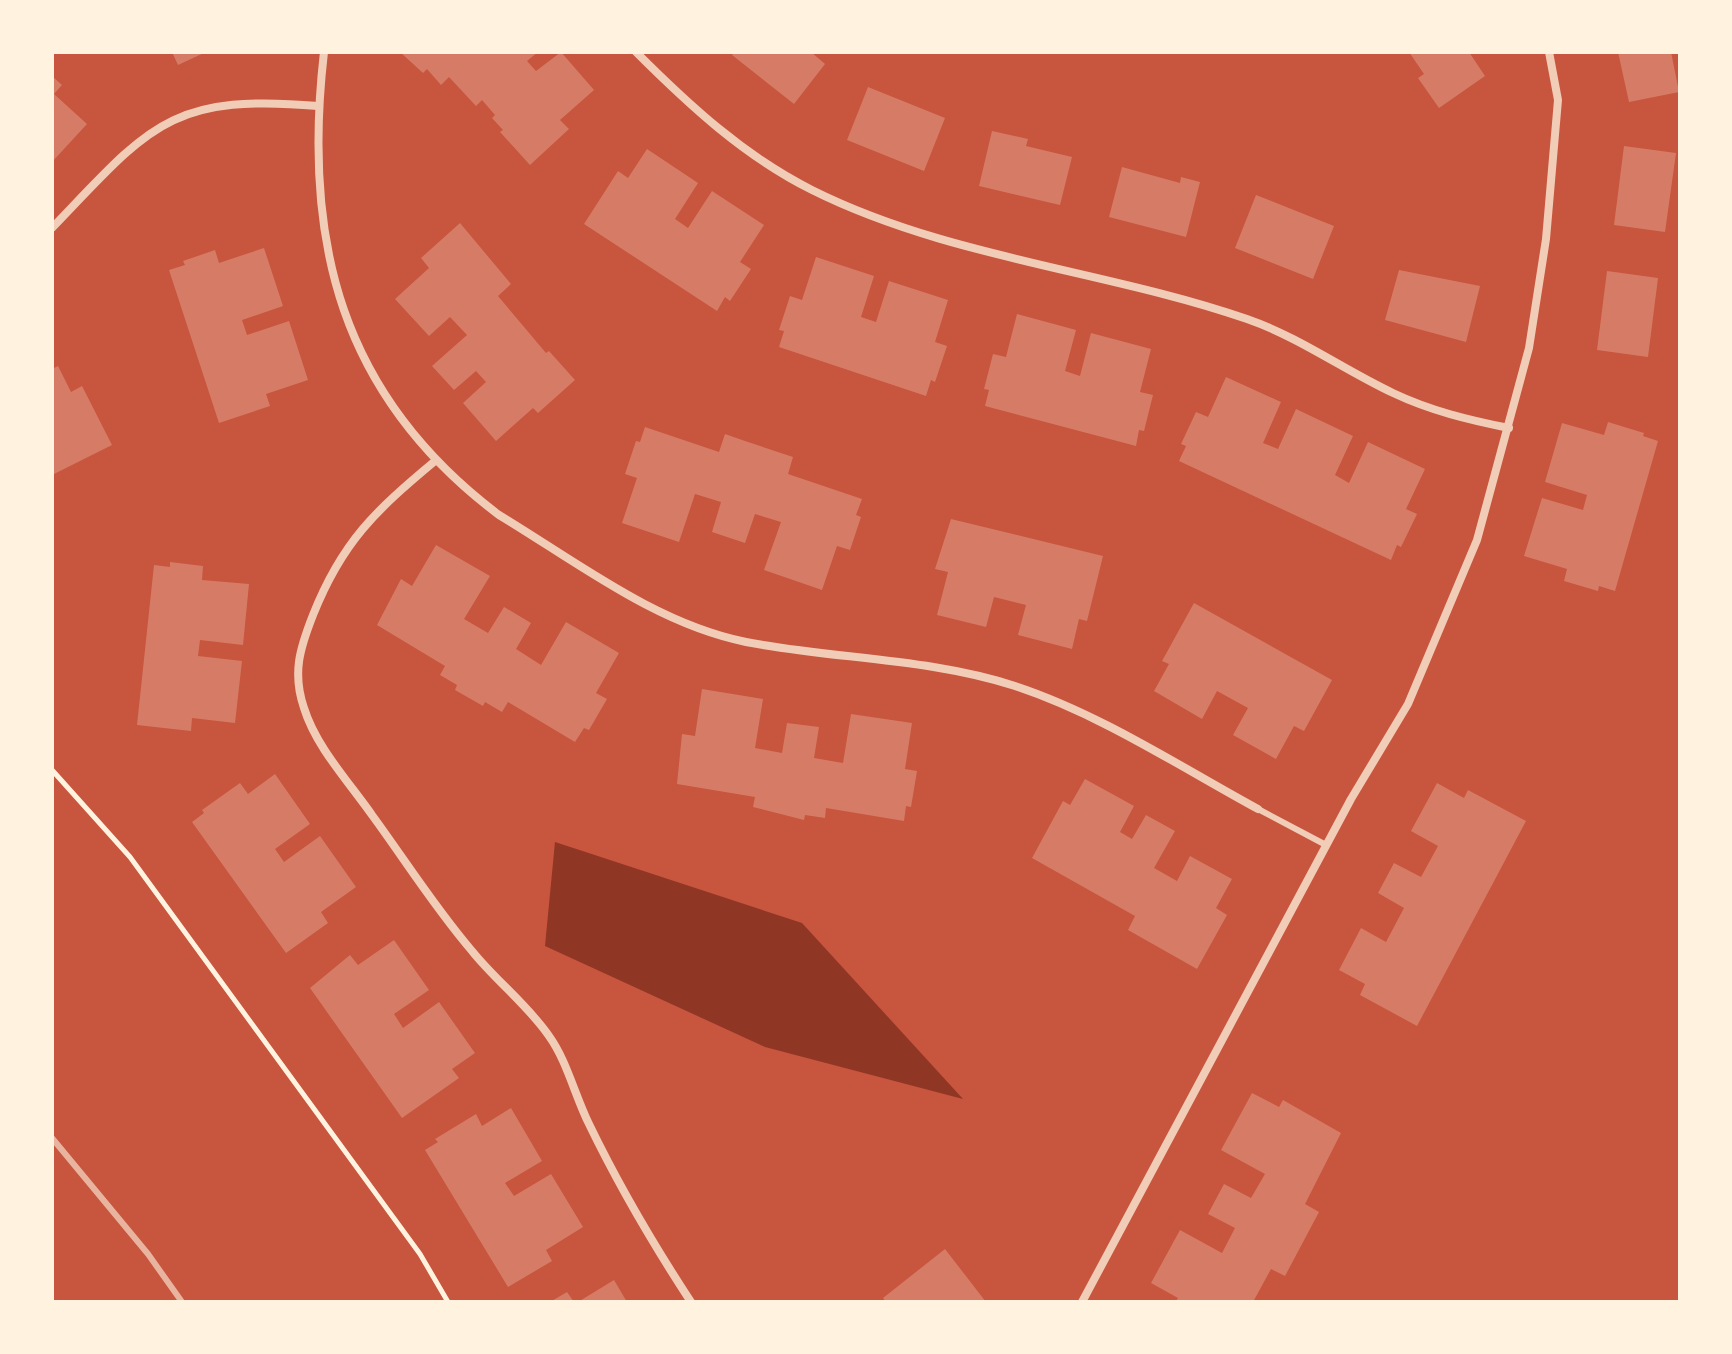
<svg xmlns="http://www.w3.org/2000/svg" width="1732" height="1354" viewBox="0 0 1732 1354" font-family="Poppins,sans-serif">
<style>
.water{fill:#8f3625}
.building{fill:#d67c66}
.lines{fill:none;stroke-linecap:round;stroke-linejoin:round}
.path{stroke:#fff3e0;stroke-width:5}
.service{stroke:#f1ccb7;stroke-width:6}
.minor{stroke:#f1ccb7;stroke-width:8}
.rail{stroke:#e9b49f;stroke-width:6}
</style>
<rect width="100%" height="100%" fill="#c8553d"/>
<path class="water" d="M 555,842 L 802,923 L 963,1099 L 765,1047 L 545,946 Z"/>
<g class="building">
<path d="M 172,52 L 206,52 L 178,65 Z"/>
<path d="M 400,52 L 538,52 L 527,61 L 536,71 L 561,52 L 594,90 L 560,120 L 569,129 L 530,165 L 500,132 L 503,130 L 492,118 L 495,115 L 482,100 L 476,106 L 449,77 L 441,85 L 427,69 L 423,73 Z"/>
<path d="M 734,52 L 811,52 L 825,64 L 794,104 L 732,55 Z"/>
<path d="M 1409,52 L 1469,52 L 1485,76 L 1439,108 L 1418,78 L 1424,74 Z"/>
<path d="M 1618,52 L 1671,52 L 1679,92 L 1629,102 Z"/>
<path d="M 52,76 L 62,85 L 54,94 L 87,124 L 52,162 Z"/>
<path d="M 868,87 L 945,118 L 924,171 L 847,140 Z"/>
<path d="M 992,131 L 1028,139 L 1026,146 L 1072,157 L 1060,205 L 979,186 Z"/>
<path d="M 1624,146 L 1676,153 L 1665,232 L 1614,225 Z"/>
<path d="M 647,149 L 698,183 L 675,219 L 688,228 L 712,191 L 764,225 L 740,262 L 751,269 L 730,301 L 725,297 L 717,311 L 584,224 L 618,171 L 628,178 Z"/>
<path d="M 1122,167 L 1180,183 L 1181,177 L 1200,182 L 1186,237 L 1109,217 Z"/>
<path d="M 1256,195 L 1334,226 L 1313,279 L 1235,248 Z"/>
<path d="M 460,223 L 511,284 L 498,296 L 546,353 L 549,351 L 575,380 L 538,413 L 533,408 L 496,441 L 463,403 L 486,382 L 476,371 L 454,390 L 432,366 L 467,335 L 450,317 L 429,336 L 395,299 L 429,268 L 421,258 Z"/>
<path d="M 264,248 L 283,306 L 242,320 L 247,335 L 289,321 L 308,380 L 266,394 L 270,406 L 219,423 L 169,270 L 185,265 L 183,261 L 215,250 L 219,263 Z"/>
<path d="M 816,257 L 874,276 L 861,317 L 876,322 L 889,281 L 948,300 L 935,342 L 947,346 L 935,382 L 931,380 L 926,396 L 779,347 L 784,331 L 779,330 L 790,296 L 802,300 Z"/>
<path d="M 1399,270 L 1480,286 L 1466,342 L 1385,320 Z"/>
<path d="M 1607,271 L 1658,278 L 1648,357 L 1597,350 Z"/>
<path d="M 1017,314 L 1076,330 L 1065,371 L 1080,376 L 1091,333 L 1151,349 L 1140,392 L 1153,395 L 1144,431 L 1139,430 L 1136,446 L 985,406 L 989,390 L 984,389 L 993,354 L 1006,357 Z"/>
<path d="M 58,366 L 71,392 L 82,386 L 112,445 L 52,475 L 52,369 Z"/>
<path d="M 1226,377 L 1281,402 L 1263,443 L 1278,449 L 1296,409 L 1353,436 L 1335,475 L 1349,483 L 1368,442 L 1425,469 L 1406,509 L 1417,514 L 1401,547 L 1397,545 L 1391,560 L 1179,461 L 1186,446 L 1181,444 L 1196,412 L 1208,417 Z"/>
<path d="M 1608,422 L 1644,433 L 1643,436 L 1658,441 L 1615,591 L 1599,586 L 1598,591 L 1564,581 L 1567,569 L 1524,556 L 1542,498 L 1583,510 L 1587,495 L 1545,482 L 1562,423 L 1604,435 Z"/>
<path d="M 645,427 L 719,452 L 725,434 L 745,441 L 793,457 L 788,474 L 862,499 L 856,515 L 861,517 L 850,550 L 837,546 L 822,590 L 764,570 L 781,522 L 755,514 L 745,543 L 712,532 L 721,502 L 695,494 L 679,542 L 622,523 L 637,478 L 625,474 L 636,441 L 640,442 Z"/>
<path d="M 951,519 L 1103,556 L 1087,621 L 1079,619 L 1072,649 L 1018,635 L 1026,605 L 994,597 L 986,627 L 937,615 L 948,572 L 935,569 Z"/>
<path d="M 436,545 L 490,576 L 464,619 L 488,633 L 504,607 L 531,623 L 516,649 L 541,665 L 566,622 L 619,653 L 596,693 L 607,699 L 589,730 L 584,728 L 575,742 L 508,702 L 502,712 L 485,702 L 483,706 L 455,690 L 457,685 L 440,675 L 445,666 L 377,625 L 401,579 L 412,586 Z"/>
<path d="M 170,562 L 203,566 L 202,580 L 249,584 L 243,645 L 200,640 L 198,656 L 242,661 L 235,723 L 192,718 L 191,731 L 137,725 L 154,565 L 170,567 Z"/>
<path d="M 1194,603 L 1332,680 L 1304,731 L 1294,726 L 1276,759 L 1233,735 L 1248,708 L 1217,691 L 1202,719 L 1154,691 L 1169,664 L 1162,661 Z"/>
<path d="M 702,689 L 763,699 L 755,748 L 782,753 L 787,723 L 819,727 L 814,758 L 843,763 L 851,714 L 912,723 L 905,769 L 917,771 L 911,807 L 906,806 L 904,821 L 826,808 L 825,818 L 805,815 L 804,820 L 753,807 L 755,797 L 677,784 L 682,734 L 695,736 Z"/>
<path d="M 275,774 L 310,824 L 275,849 L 284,862 L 320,836 L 356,887 L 321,912 L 328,923 L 286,953 L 192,822 L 204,813 L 202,810 L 240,783 L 248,794 Z"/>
<path d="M 1085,779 L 1134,806 L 1120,832 L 1132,839 L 1146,815 L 1175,831 L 1154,868 L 1177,881 L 1190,856 L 1232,879 L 1216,908 L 1227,915 L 1197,969 L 1128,930 L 1135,916 L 1032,858 L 1063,801 L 1070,805 Z"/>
<path d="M 1437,783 L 1464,798 L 1468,790 L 1526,821 L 1417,1026 L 1360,995 L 1365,984 L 1339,970 L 1361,928 L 1386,942 L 1404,908 L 1378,893 L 1394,863 L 1421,877 L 1438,846 L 1411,831 Z"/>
<path d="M 394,940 L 429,990 L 394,1014 L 403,1028 L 439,1002 L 475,1053 L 452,1069 L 459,1078 L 402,1118 L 310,988 L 350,955 L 358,965 Z"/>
<path d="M 1252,1093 L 1279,1107 L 1283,1100 L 1341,1133 L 1305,1204 L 1319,1212 L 1285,1276 L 1271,1269 L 1253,1302 L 1175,1302 L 1178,1298 L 1151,1283 L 1180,1230 L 1222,1253 L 1235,1228 L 1208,1214 L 1224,1184 L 1251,1198 L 1265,1174 L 1221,1150 Z"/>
<path d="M 511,1108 L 542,1161 L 505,1183 L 514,1196 L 551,1174 L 583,1227 L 546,1250 L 552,1261 L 508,1287 L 425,1150 L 438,1142 L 435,1139 L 476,1114 L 482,1126 Z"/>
<path d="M 945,1249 L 986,1302 L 886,1302 L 883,1298 Z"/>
<path d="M 614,1280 L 627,1302 L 578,1302 Z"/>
<path d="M 567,1292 L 574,1302 L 550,1302 Z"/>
</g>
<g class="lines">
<path class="path" d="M 52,770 L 130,857 L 420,1254 L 448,1302"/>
<path class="service" d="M 1258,809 L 1326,845"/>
<g class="minor">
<path d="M 324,52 C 302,242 341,396 499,515 C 577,562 656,624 746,642 C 834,659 929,658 1015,686 C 1100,714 1179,766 1258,809"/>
<path d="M 636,52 C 689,105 744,156 812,190 C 948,258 1105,270 1247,319 C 1299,337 1344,370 1393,393 C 1431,411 1469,420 1509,428"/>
<path d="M 52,228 C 149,127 169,93 318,106"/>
<path d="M 435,461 C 375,511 342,542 313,615 C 300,648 292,673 304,708 C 316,747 349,782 372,815 C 405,860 435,908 472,951 C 496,981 527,1004 549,1036 C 567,1061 575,1096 589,1124 C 619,1186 653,1244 691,1302"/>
<path d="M 1082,1302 L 1351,799 L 1408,704 L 1477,540 L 1529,348 L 1546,239 L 1558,100 L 1549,52"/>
</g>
<path class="rail" d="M 52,1138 L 148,1254 L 182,1302"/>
</g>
<rect width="1732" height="1354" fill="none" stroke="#fff3e0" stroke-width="108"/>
</svg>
